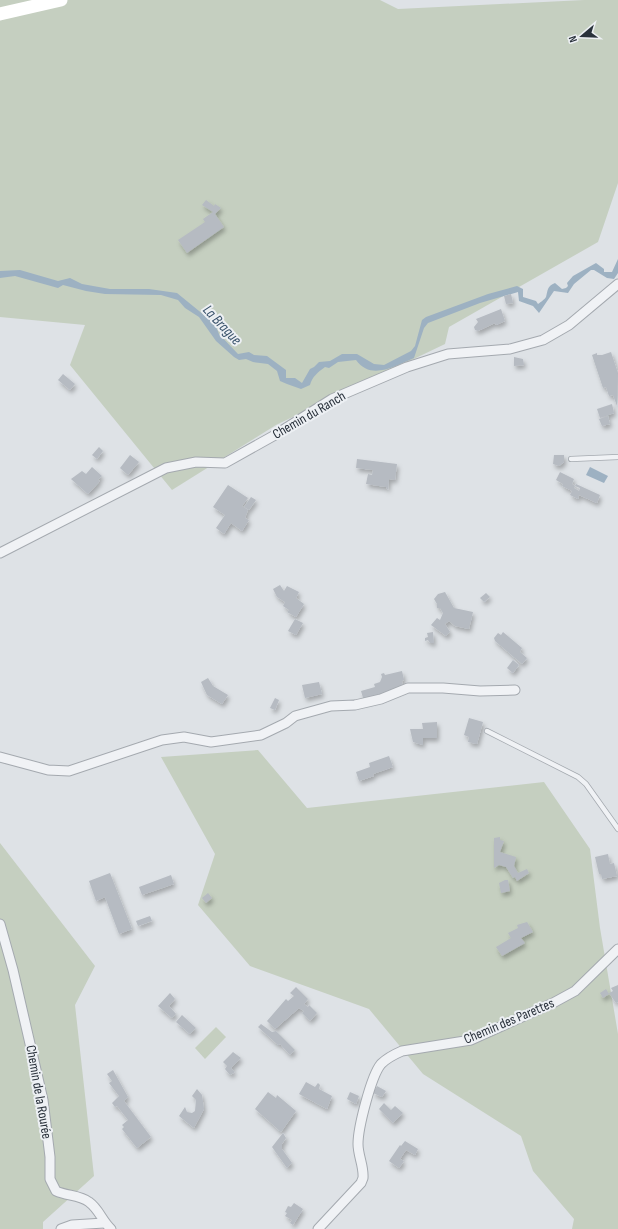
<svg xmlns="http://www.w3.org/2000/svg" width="618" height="1229" viewBox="0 0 618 1229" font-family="'Sofia Sans Condensed',sans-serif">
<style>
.green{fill:#c5cfc0}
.water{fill:#9db1c2}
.building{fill:#b6bbc2;filter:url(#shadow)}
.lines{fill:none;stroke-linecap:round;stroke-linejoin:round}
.lane-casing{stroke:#a4a9af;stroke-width:6}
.street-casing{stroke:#a4a9af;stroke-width:11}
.lane{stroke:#f0f2f5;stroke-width:4.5}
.street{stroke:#f0f2f5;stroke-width:9}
.secondary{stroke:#fff;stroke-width:13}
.labels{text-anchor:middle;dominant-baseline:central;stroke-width:4;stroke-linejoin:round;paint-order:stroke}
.street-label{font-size:14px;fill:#29313b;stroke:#edf0f4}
.water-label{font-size:15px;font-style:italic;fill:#38516a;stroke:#edf0f4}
</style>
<defs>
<filter id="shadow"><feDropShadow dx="2" dy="3.5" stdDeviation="2" flood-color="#0004"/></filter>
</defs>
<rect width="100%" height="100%" fill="#dee2e6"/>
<g class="green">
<path d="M 0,0 L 380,0 L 398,9 L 584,0 L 618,0 L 618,183 L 598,242 L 449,327 L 445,344 L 276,425 L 172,490 L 70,365 L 85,325 L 0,317 Z"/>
<path d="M 258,750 L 307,808 L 544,782 L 590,849 L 600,928 L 618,1034 L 618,1229 L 572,1229 L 574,1219 L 533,1171 L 521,1136 L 423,1074 L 369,1009 L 250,966 L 198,905 L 215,854 L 161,757 Z"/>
<path d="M 0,843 L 95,966 L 75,1005 L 94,1176 L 43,1222 L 43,1229 L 0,1229 Z"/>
<path d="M 216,1027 L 226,1037 L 205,1059 L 195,1048 Z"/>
</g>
<g class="water">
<path d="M 618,259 L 618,273 L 614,279 L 607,278 L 594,270 L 591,270 L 574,284 L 568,293 L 554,291 L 539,313 L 533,306 L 519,301 L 518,292 L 480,303 L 428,323 L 424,328 L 414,358 C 395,366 371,381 356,360 L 338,362 L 329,368 L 325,367 C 318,372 312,377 310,385 L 301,389 L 287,384 L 280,381 L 277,371 L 268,364 L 253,362 L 246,359 L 239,360 L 234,357 L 216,341 L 199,317 L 185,308 L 178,300 L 161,295 L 105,294 L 86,291 L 63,285 L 58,288 L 15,276 L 0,278 L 0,271 L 20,270 L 58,281 L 70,278 L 82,284 L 110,289 L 149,289 L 177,293 L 215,324 L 219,334 L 238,354 L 249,352 L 254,355 L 267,356 L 286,370 L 286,378 L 295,378 L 302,383 L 310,369 L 314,367 L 319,362 L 330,361 L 342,354 L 357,354 L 374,364 L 384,365 L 411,351 L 415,346 L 422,320 L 426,317 L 488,294 L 517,286 L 523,289 L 523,297 L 536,301 L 538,304 C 541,302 545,299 546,297 C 548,290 547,286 555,283 L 562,289 L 566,288 L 568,286 L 567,283 L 573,276 L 596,263 L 604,269 L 604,272 L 612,272 Z"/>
<path d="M 590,467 L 608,476 L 604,483 L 586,475 Z"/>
</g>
<g class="building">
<path d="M 206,200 L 214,206 L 215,204 L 221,208 L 215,214 L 224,227 L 187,253 L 178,240 L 205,222 L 203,219 L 213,212 L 202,205 Z"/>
<path d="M 511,294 L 513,303 L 506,304 L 504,296 Z"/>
<path d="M 501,309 L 505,321 L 496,325 L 495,323 L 478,331 L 475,330 L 474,327 L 478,322 L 476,319 Z"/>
<path d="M 611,352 L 618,373 L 617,406 L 613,395 L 609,396 L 606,387 L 603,388 L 592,355 L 597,353 L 597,355 L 602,355 Z"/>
<path d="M 514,357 L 523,359 L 524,365 L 514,366 Z"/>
<path d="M 63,374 L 75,384 L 70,390 L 58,380 Z"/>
<path d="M 612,404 L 614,413 L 600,418 L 597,409 Z"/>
<path d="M 608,416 L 610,424 L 602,426 L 599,419 Z"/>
<path d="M 99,447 L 103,451 L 97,459 L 92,455 Z"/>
<path d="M 130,455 L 139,462 L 128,475 L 120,468 Z"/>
<path d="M 554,455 L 564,455 L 564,462 L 559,466 L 553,464 Z"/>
<path d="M 357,459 L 397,464 L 395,480 L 389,479 L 388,490 L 386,487 L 366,484 L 368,474 L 372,475 L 373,470 L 356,468 Z"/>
<path d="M 92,467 L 102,476 L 98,480 L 100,481 L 88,494 L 71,479 L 82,471 L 86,474 Z"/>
<path d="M 560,472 L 574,479 L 572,484 L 575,486 L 574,488 L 579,491 L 580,488 L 575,486 L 576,484 L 600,495 L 597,503 L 579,495 L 578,499 L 570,495 L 572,491 L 562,486 L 563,484 L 556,480 Z"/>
<path d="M 228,485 L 248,498 L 242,506 L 248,510 L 245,518 L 249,520 L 242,531 L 231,523 L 224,534 L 216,528 L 225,515 L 213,507 Z"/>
<path d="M 251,497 L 256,500 L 249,510 L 244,507 Z"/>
<path d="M 280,585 L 284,591 L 287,586 L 299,592 L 296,598 L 304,604 L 296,617 L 287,612 L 289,610 L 283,606 L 285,602 L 277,597 L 273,589 Z"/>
<path d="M 445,592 L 454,608 L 473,612 L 469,629 L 455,626 L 449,621 L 445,624 L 450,632 L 446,636 L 431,625 L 437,618 L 440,620 L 443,613 L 440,608 L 437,608 L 437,604 L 434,599 L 438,594 Z"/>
<path d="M 486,593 L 490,597 L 484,602 L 480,598 Z"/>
<path d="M 295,619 L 303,623 L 296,635 L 288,631 Z"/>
<path d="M 433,632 L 434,643 L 430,643 L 428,640 L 425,641 L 425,638 L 428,637 L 427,633 Z"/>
<path d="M 503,632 L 522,648 L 520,652 L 527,658 L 522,664 L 495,641 L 494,638 L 498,633 L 501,635 Z"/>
<path d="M 513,660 L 519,665 L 513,673 L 507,668 Z"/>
<path d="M 402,671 L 404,680 L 402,681 L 403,687 L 364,701 L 361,691 L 375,687 L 374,684 L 380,682 L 382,677 L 381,674 L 384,673 L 385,675 Z"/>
<path d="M 208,678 L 213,686 L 228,695 L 222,704 L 207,695 L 201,682 Z"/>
<path d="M 319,682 L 322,694 L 305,698 L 302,685 Z"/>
<path d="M 275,698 L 279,700 L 275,710 L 270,708 Z"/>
<path d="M 469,718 L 483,722 L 477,744 L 468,742 L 469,737 L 464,735 Z"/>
<path d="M 437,722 L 437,738 L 423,738 L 423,745 L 413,742 L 410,729 L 423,729 L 422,723 Z"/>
<path d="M 389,756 L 393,767 L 373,774 L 374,776 L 359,781 L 356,772 L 370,767 L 369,763 Z"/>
<path d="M 500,837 L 500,840 L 504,841 L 500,852 L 516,857 L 514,866 L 518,873 L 527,869 L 529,873 L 517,881 L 515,877 L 513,878 L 506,867 L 499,865 L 494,868 L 494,838 Z"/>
<path d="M 608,854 L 610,864 L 614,863 L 617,876 L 602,879 L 601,874 L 599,874 L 595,857 Z"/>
<path d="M 110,873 L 132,929 L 119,934 L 105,897 L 96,901 L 89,881 Z"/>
<path d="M 171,875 L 174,884 L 142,895 L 139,887 Z"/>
<path d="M 505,880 L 508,880 L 510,891 L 501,893 L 499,883 Z"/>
<path d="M 208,893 L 212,898 L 206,903 L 202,898 Z"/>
<path d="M 150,916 L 152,921 L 138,926 L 136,921 Z"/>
<path d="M 527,922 L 533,932 L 521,938 L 525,943 L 502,956 L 496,947 L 511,938 L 508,933 L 518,928 L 517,925 Z"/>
<path d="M 618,985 L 618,1002 L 616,1003 L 609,993 L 613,991 L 611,988 Z"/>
<path d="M 296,987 L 308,999 L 304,1004 L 308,1007 L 309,1005 L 317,1013 L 310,1021 L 302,1013 L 304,1011 L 299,1008 L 275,1029 L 267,1021 L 286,999 L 288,1001 L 294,996 L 290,993 Z"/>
<path d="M 606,989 L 609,994 L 603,998 L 600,993 Z"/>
<path d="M 170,993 L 175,999 L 169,1006 L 176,1014 L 172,1018 L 158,1006 Z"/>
<path d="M 182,1015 L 196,1028 L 190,1034 L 176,1022 Z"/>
<path d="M 261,1024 L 272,1032 L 276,1031 L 295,1050 L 290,1055 L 280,1044 L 278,1045 L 258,1027 Z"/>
<path d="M 233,1052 L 241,1058 L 231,1068 L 235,1072 L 230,1075 L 225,1069 L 227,1066 L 223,1062 Z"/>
<path d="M 113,1070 L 128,1097 L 124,1101 L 151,1137 L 137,1148 L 122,1129 L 124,1127 L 122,1125 L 128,1120 L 117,1106 L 115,1107 L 112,1103 L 119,1096 L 109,1083 L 112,1081 L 107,1074 Z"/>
<path d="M 306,1082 L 315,1087 L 318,1083 L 320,1085 L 319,1089 L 332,1096 L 327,1109 L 299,1094 Z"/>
<path d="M 377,1086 L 386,1091 L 382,1097 L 373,1093 Z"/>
<path d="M 197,1089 L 202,1095 L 204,1109 L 194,1128 L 179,1116 L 185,1107 L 187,1112 L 192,1113 L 195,1111 L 196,1100 L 192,1096 Z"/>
<path d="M 268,1092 L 276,1098 L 277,1095 L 296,1111 L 281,1132 L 255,1109 Z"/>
<path d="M 350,1092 L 359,1096 L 356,1104 L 347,1099 Z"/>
<path d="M 384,1103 L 391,1110 L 395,1106 L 403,1113 L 393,1123 L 379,1109 Z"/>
<path d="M 283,1133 L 286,1138 L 282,1144 L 282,1149 L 292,1163 L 287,1168 L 272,1147 Z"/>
<path d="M 405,1141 L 418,1149 L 415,1155 L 406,1150 L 400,1159 L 404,1161 L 399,1168 L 389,1161 L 400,1145 L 401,1146 Z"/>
<path d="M 294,1203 L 303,1209 L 293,1225 L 290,1223 L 292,1220 L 285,1216 L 287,1213 L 285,1212 L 288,1206 L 291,1207 Z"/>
</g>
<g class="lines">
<g class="lane-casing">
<g id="lane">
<path d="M 571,459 L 618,457"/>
<path d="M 487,731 L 578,777 L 586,784 L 618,829"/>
</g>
</g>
<g class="street-casing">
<g id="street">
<path d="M 0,553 L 166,468 L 196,462 L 225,463 L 275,435 L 332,399 L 407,367 L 448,354 L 510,349 L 543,340 L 569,325 L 618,284"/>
<path d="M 0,757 L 48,770 L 69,771 L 162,740 L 184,737 L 211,742 L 261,735 L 286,723 L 295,716 L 331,706 L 355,705 L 381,699 L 408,688 L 443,688 L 480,691 L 515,690"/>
<path d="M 0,924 L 13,970 L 43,1100 L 50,1157 L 50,1179 L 56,1191 C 67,1196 80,1195 89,1202 C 99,1209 102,1221 111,1229"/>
<path d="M 61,1229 L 72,1225 L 104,1223"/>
<path d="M 318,1229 L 361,1183 L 363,1178 C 364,1166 358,1156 358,1144 C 358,1128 371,1076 381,1064 C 387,1058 395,1054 402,1051 L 471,1040 L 553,1003 L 575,991 L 618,949"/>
</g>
</g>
<use href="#lane" class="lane"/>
<use href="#street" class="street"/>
<path class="secondary" d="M 0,14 L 61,0"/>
</g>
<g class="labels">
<g class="street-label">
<text transform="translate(309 415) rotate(-30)">Chemin du Ranch</text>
<text transform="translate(509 1021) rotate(-23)">Chemin des Parettes</text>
<text transform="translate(39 1092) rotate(80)">Chemin de la Rourée</text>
</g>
<g class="water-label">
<text transform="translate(222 325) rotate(47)">La Brague</text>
</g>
</g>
<g transform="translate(582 36) rotate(251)" stroke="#edf0f4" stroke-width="3" paint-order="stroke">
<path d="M0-3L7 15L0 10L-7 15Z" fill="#29313b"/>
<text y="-6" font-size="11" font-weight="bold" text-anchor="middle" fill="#29313b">N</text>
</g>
</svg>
